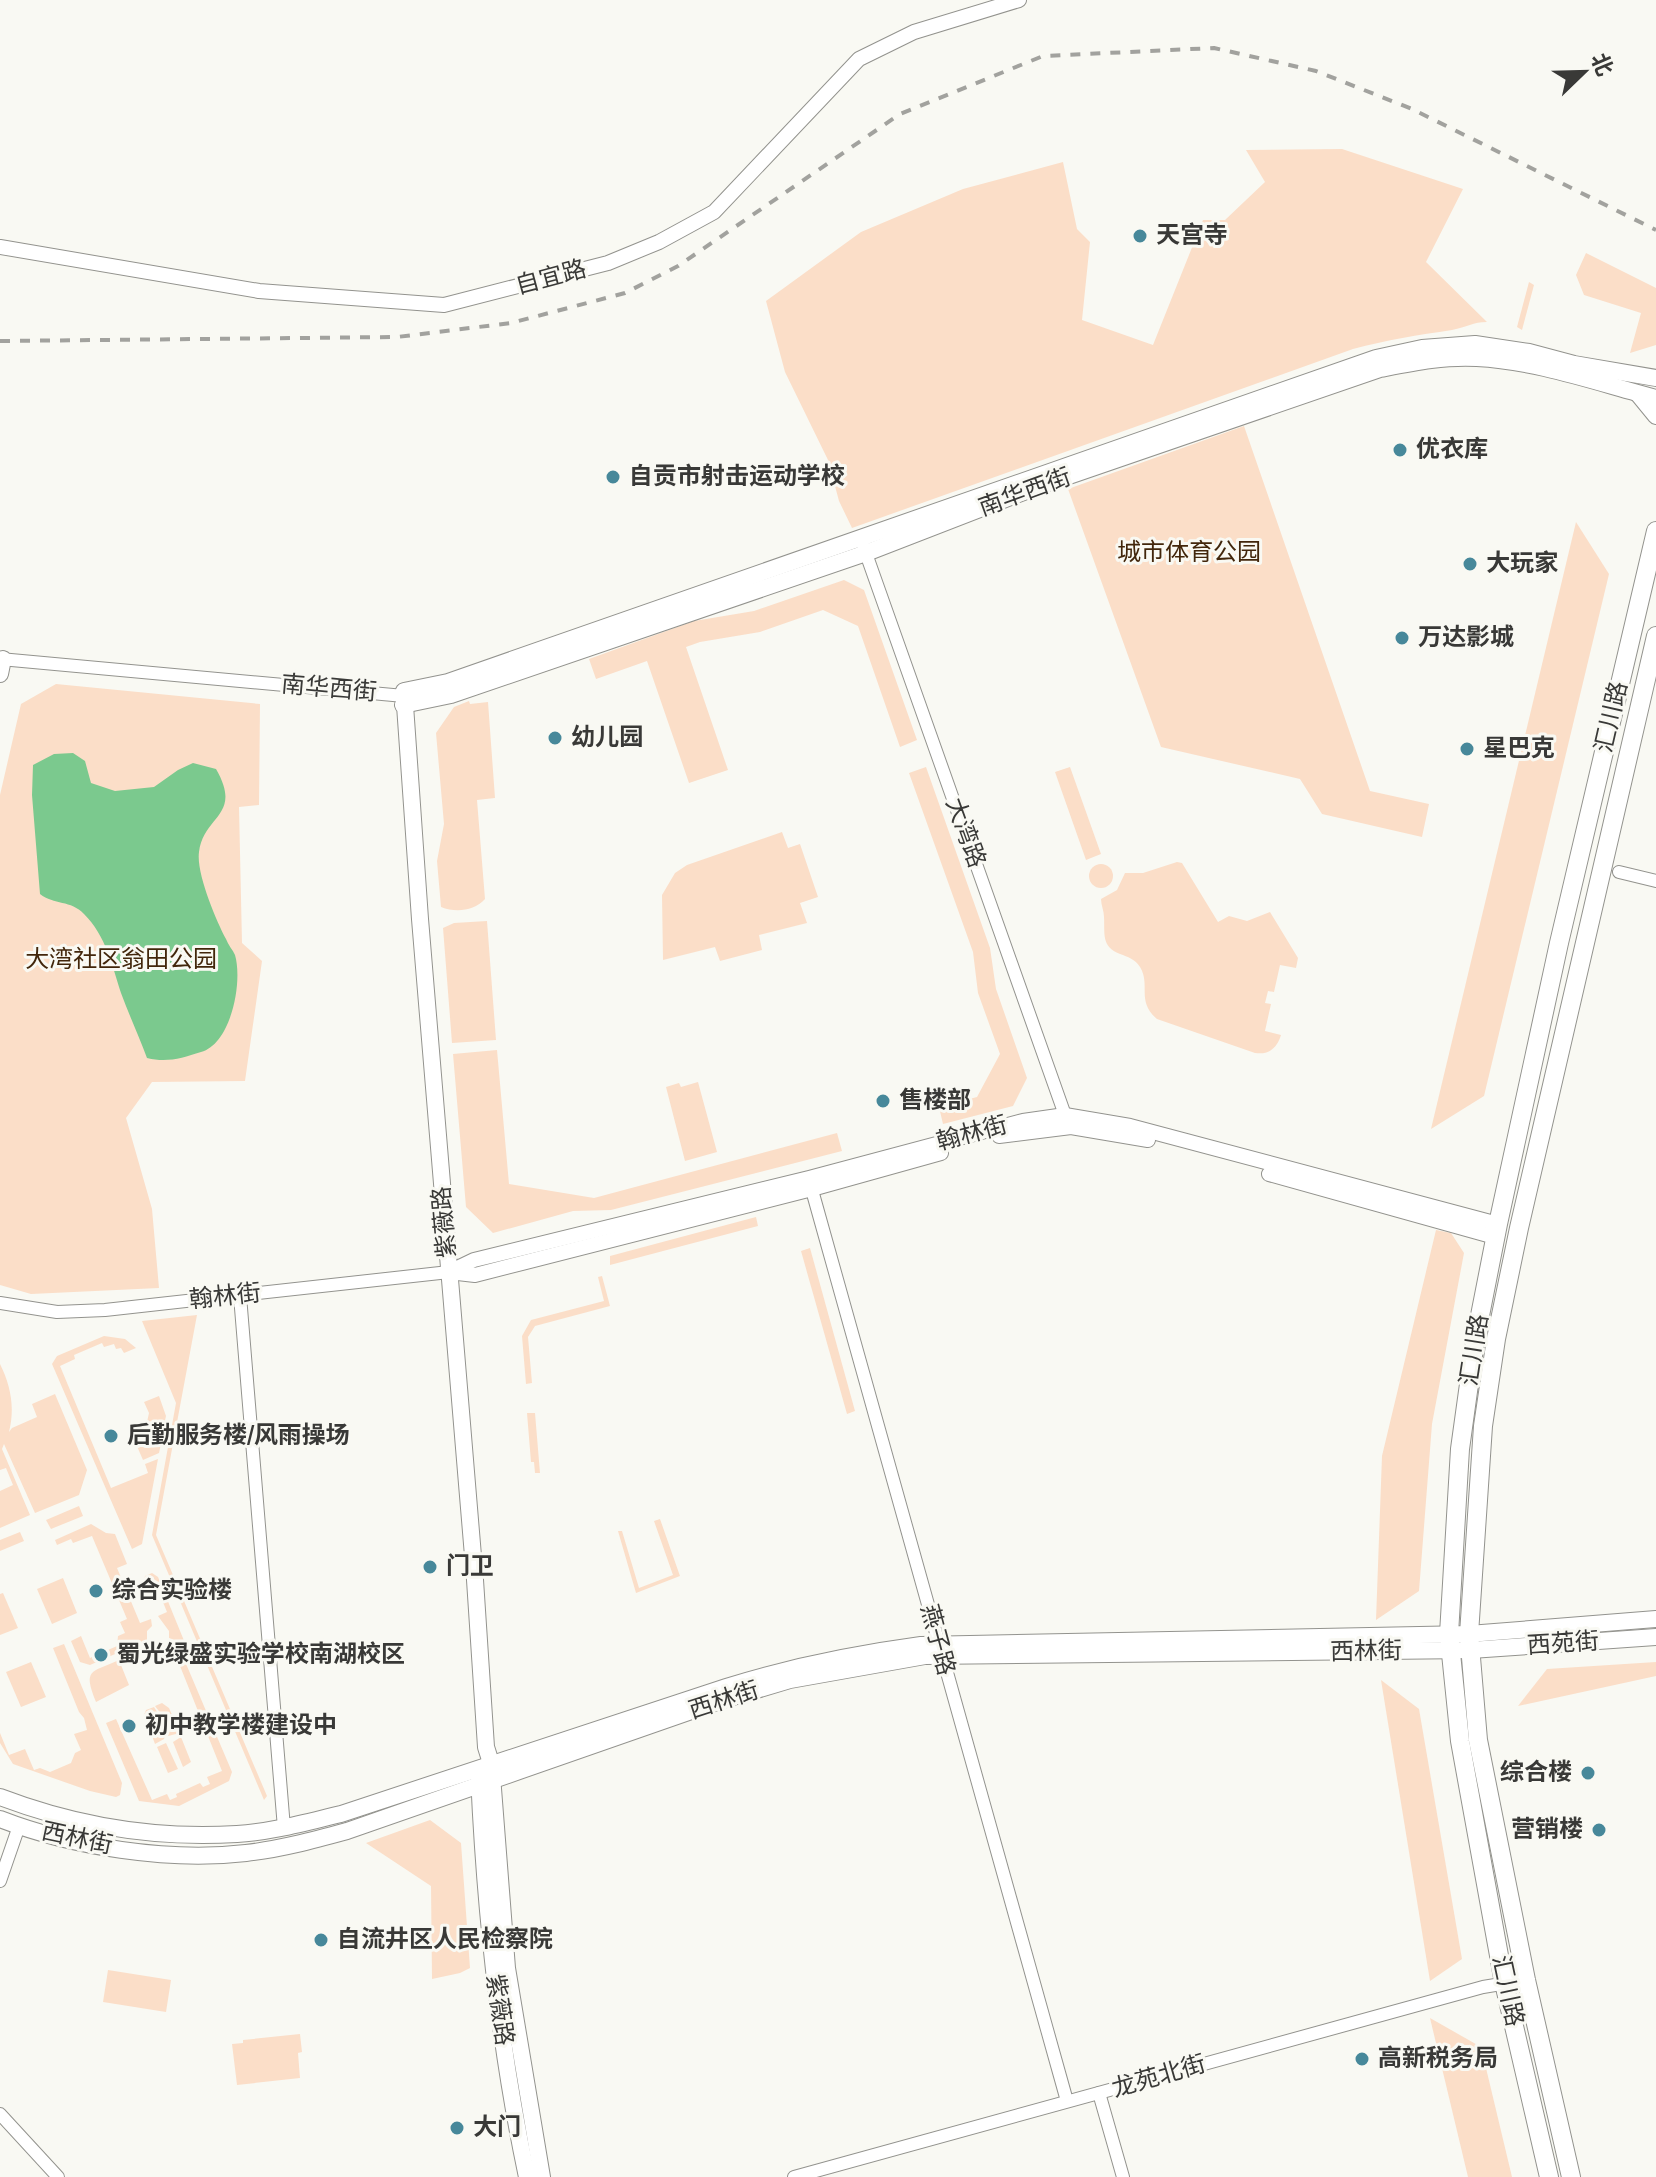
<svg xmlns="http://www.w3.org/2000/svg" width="1656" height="2177" viewBox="0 0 1656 2177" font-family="'Alegreya Sans','Noto Sans SC',sans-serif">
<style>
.green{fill:#fbdec8}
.water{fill:#7bc98e}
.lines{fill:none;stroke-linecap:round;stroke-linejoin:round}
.minor-casing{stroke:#93938e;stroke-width:14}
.tertiary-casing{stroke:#93938e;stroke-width:16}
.secondary-casing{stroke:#93938e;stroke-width:18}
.primary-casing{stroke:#93938e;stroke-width:20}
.minor{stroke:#fff;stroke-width:12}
.tertiary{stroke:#fff;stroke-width:14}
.secondary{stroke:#fff;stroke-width:16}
.primary{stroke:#fff;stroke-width:18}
.rail{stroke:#a2a29e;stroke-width:4;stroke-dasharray:10 10;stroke-linecap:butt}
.poi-dot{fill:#47889a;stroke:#f9f9f3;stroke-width:3}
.labels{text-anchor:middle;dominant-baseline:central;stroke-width:6;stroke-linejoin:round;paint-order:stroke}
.poi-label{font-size:24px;font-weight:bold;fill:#393937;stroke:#f9f9f3;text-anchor:start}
.street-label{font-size:24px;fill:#393937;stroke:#f9f9f3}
.park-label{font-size:24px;fill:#42260b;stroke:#f9f9f3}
</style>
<rect width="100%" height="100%" fill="#f9f9f3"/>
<g class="green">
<path d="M 1342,149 L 1463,189 L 1426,262 L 1487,322 C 1473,322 1467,327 1452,330 C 1418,335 1387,340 1353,349 L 852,528 L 839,501 L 828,460 L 785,372 L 766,301 L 861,232 L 963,189 L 1063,162 L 1077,229 L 1090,242 L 1082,320 L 1153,345 L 1203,220 L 1225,220 L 1265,182 L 1246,150 Z"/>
<path d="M 1586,253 L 1656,288 L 1656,345 L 1630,353 L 1641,313 L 1584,295 L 1576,275 Z"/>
<path d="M 1529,282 L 1534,285 L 1522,330 L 1517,327 Z"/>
<path d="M 1244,426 L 1370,791 L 1429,804 L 1422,837 L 1322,814 L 1300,779 L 1161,747 L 1068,489 Z"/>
<path d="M 1576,522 L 1609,574 L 1484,1096 L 1431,1129 Z"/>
<path d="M 844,580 L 864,590 L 917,740 L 900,747 L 858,626 L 823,610 L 760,632 L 700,642 L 686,647 L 728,770 L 689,783 L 647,661 L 596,679 L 589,659 L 694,621 L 754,611 Z"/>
<path d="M 56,684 L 260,704 L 259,805 L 239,807 L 242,943 L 262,961 L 245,1081 L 152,1082 L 126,1118 L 152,1209 L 159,1288 L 31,1294 L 0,1285 L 0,795 L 21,704 Z"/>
<path d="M 469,701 L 470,704 L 488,702 L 495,798 L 477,800 L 485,899 C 474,911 456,913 441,907 L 437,861 L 444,824 L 436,733 L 454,707 Z"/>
<path d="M 926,767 L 990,948 L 996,989 L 1027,1078 L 1013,1106 L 943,1124 L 939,1107 L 977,1097 L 1000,1054 L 978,993 L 973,952 L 909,773 Z"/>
<path d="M 1070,767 L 1101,854 L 1086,860 L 1055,772 Z"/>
<path d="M 782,832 L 788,848 L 800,844 L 818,897 L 800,903 L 807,923 L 759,935 L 762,950 L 720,961 L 715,947 L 663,960 L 662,895 L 675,873 L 687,865 Z"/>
<path d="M 1177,862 L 1182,863 L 1218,922 L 1229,916 L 1247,921 L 1270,912 L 1298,958 L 1296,968 L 1280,965 L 1274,992 L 1268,991 L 1265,1003 L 1271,1004 L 1265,1031 L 1281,1035 C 1277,1048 1269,1055 1255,1053 L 1157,1019 C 1136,1001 1151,985 1140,967 C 1135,959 1128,957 1120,954 C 1101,947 1105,933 1104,917 C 1104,911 1101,905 1101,899 L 1117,890 L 1125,873 L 1143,873 Z"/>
<circle cx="1101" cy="876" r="12"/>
<path d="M 487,921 L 496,1040 L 452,1043 L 443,928 L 454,923 Z"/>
<path d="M 497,1050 L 509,1184 L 594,1198 L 837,1133 L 842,1151 L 611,1210 L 573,1211 L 493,1233 L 466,1207 L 453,1054 Z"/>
<path d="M 698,1082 L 717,1152 L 685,1161 L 666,1087 L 679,1083 L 681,1087 Z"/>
<path d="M 756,1217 L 758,1226 L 610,1265 L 610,1256 Z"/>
<path d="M 1436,1230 L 1451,1233 L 1464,1253 L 1432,1424 L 1419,1591 L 1376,1620 L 1382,1456 Z"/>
<path d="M 810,1248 L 855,1411 L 847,1414 L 801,1251 Z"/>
<path d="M 602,1276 L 610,1306 L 535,1326 L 528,1337 L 532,1383 L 526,1384 L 522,1336 L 531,1320 L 604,1301 L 598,1277 Z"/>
<path d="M 197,1315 L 156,1535 L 267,1796 L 264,1800 L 152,1535 L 176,1403 L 142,1321 Z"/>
<path d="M 104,1336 L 125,1339 L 136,1348 L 124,1353 L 121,1348 L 116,1349 L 114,1344 L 104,1347 L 102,1343 L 74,1355 L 75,1359 L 60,1366 L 111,1488 L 148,1473 L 145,1464 L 158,1459 L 142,1544 L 132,1549 L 52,1364 L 57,1356 Z"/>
<path d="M 0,1364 C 11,1386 15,1408 9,1432 L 12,1428 L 37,1417 L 32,1404 L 55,1394 L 87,1470 L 79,1495 L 35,1513 L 4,1444 L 2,1449 L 30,1515 L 0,1528 L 0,1491 L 13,1485 L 6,1468 L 0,1470 Z"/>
<path d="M 159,1396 L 166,1416 L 162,1434 L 145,1431 L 149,1413 L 144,1402 Z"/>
<path d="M 527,1413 L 535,1413 L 540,1473 L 535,1473 L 534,1462 L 531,1462 Z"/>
<path d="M 145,1433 L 162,1439 L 159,1453 L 143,1460 L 136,1444 L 143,1441 Z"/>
<path d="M 79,1506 L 83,1516 L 51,1529 L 46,1520 Z"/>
<path d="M 660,1519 L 680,1576 L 636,1593 L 618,1531 L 622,1531 L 639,1588 L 673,1575 L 654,1521 Z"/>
<path d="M 91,1524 L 106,1533 L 115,1534 L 127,1564 L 117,1568 L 140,1623 L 151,1619 L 152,1626 L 147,1631 L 147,1640 L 90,1665 L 80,1662 L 71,1641 L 81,1636 L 90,1658 L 117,1646 L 118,1636 L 125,1633 L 120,1622 L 127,1619 L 92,1536 L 73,1543 L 71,1539 L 57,1545 L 55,1540 Z"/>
<path d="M 20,1532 L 24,1541 L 0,1551 L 0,1540 Z"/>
<path d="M 152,1573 L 158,1577 L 187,1648 L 181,1642 L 169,1638 L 169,1631 L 158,1616 L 167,1612 L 154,1580 L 144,1581 L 145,1576 Z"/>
<path d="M 63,1578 L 77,1613 L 52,1624 L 37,1589 Z"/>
<path d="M 3,1593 L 18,1628 L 0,1635 L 0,1594 Z"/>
<path d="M 64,1644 L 122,1783 L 120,1795 L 116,1797 L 90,1791 L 13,1764 L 0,1743 L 0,1733 L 9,1755 L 25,1749 L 34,1770 L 40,1768 L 50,1772 L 71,1763 L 75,1753 L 81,1750 L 74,1734 L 87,1730 L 84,1718 L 79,1712 L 53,1648 Z"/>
<path d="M 165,1645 L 177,1648 L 181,1652 L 232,1772 L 229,1781 L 179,1806 L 139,1801 L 106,1723 L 116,1719 L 152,1800 L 167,1794 L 170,1800 L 177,1797 L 176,1794 L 200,1783 L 203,1787 L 210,1784 L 207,1777 L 222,1771 L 174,1651 L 157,1658 L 155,1649 Z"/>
<path d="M 119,1660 L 129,1685 L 96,1702 C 83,1669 90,1673 119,1660 Z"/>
<path d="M 31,1662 L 46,1697 L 21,1707 L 6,1672 Z"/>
<path d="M 1656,1662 L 1656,1676 L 1518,1706 L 1547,1669 Z"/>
<path d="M 1381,1680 L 1419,1709 L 1462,1959 L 1430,1981 Z"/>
<path d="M 162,1703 L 169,1708 L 180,1733 L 168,1736 L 168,1723 L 155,1706 Z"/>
<path d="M 154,1707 L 168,1729 L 164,1739 L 155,1744 L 144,1715 L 146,1710 Z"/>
<path d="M 181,1737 L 191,1762 L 183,1767 L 173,1742 Z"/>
<path d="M 166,1743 L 178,1769 L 168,1773 L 157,1747 Z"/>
<path d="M 430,1820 L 461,1843 L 470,1968 L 460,1973 L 432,1979 L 431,1886 L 366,1843 Z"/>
<path d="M 108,1970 L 171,1980 L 166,2012 L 103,2002 Z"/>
<path d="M 1430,2018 L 1481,2047 L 1512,2177 L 1468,2177 Z"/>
<path d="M 300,2034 L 302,2052 L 298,2053 L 300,2078 L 237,2085 L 232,2044 L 243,2043 L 243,2040 Z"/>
</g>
<path class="water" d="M 73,753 L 85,761 L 91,783 L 115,791 L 154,787 L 178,770 L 193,763 L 216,769 C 243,816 204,815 199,852 C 196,873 216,920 226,939 C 228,945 233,950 235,955 C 243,982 231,1044 201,1052 C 182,1058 167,1063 147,1058 C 139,1036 129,1015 121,993 C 112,965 106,936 84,914 C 71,900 54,905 40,894 L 32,795 L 33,765 L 54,754 Z"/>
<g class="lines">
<g class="minor-casing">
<g id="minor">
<path d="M 863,545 L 1065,1115 L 1065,1124"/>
<path d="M 0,659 L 404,696"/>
<path d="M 1619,872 L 1656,881"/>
<path d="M 810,1183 L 1067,2101"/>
<path d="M 240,1296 L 284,1828"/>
<path d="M 0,1303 L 57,1312 L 105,1310 L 449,1272"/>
<path d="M 0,1881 L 19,1826"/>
<path d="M 1099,2093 L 1123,2177"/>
<path d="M 0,2114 L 58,2177"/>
<path d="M 794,2177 L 1483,1987 L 1526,1980"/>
</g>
</g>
<g class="tertiary-casing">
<g id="tertiary">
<path d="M 0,247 L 259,291 L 444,305 L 608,263 L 659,242 L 714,212 L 859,59 L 914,32 L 1019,0"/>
<path d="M 999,1136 L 1071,1127 L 1148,1140"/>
<path d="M 1269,1174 L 1495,1237"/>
<path d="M 449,1272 L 474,1260 L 809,1178 L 1023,1121 L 1065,1115 L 1130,1126 L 1498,1224"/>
<path d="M 449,1272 L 475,1275 L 812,1189 L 941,1153"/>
</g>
</g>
<g class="secondary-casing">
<g id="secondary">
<path d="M 1638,394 L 1656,416"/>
<path d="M 0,674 L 3,659"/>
<path d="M 403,705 L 451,695 L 866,553 L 1034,488 L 1380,369 C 1411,363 1444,356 1477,358 C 1537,361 1598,383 1656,398"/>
<path d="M 479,1775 C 485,1910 499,2045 527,2177"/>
<path d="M 0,1797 C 76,1826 156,1839 237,1834 C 272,1832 307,1822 341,1814 L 726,1687 C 790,1667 854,1654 921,1645 L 1469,1634 L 1656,1619"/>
<path d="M 0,1819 C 72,1847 169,1862 246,1853 C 281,1849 314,1840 347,1831 L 723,1700 L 790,1680 L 925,1656 L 1471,1650 L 1656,1637"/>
<path d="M 542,2177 L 507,1968 L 491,1763 L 486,1747 L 475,1580 L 420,919 L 404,691 L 448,682 L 1376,358 L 1422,348 L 1475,344 L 1529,352 L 1574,364 L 1656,378"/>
</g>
</g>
<g class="primary-casing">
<g id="primary">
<path d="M 1549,2177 L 1504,1983 L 1460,1741 L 1449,1634 L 1460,1449 L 1475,1341 L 1498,1224 L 1559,943 L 1656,531"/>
<path d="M 1571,2177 L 1526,1980 L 1478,1740 L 1469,1634 L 1483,1426 L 1496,1339 L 1519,1228 L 1656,636"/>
</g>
</g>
<use href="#minor" class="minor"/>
<use href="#tertiary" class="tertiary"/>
<use href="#secondary" class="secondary"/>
<use href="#primary" class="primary"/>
<path class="rail" d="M 0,341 L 397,337 L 511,323 L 625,293 L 678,266 L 900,114 L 1043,56 L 1214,48 L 1316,71 L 1412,109 L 1656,230"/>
</g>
<g class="poi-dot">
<circle cx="1140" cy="236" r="8"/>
<circle cx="1400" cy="450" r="8"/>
<circle cx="613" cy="477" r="8"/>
<circle cx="1470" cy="564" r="8"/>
<circle cx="1402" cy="638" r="8"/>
<circle cx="555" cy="738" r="8"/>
<circle cx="1467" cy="749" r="8"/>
<circle cx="883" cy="1101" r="8"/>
<circle cx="111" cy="1436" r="8"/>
<circle cx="430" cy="1567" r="8"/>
<circle cx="96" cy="1591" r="8"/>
<circle cx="101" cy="1655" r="8"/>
<circle cx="129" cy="1726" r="8"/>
<circle cx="1588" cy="1773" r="8"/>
<circle cx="1599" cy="1830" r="8"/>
<circle cx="321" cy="1940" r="8"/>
<circle cx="1362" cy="2059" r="8"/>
<circle cx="457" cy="2128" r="8"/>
</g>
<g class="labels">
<g class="poi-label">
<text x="1156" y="236">天宫寺</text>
<text x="1416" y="450">优衣库</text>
<text x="629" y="477">自贡市射击运动学校</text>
<text x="1486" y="564">大玩家</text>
<text x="1418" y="638">万达影城</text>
<text x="571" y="738">幼儿园</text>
<text x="1483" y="749">星巴克</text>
<text x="899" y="1101">售楼部</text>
<text x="127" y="1436">后勤服务楼/风雨操场</text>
<text x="446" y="1567">门卫</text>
<text x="112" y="1591">综合实验楼</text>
<text x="117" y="1655">蜀光绿盛实验学校南湖校区</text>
<text x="145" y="1726">初中教学楼建设中</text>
<text x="1572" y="1773" text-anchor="end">综合楼</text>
<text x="1583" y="1830" text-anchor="end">营销楼</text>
<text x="337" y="1940">自流井区人民检察院</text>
<text x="1378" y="2059">高新税务局</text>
<text x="473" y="2128">大门</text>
</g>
<g class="street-label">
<text transform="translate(551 278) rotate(-15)">自宜路</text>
<text transform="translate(1025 493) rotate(-20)">南华西街</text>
<text transform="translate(329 689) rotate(5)">南华西街</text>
<text transform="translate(1612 717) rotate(-77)">汇川路</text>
<text transform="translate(965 833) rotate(70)">大湾路</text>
<text transform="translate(972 1134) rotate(-15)">翰林街</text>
<text transform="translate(445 1222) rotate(-95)">紫薇路</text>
<text transform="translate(225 1297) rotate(-6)">翰林街</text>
<text transform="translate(1475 1350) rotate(-81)">汇川路</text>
<text transform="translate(937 1640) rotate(75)">燕子路</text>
<text transform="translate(1563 1644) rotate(-4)">西苑街</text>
<text transform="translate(1366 1652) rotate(-1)">西林街</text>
<text transform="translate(724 1701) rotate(-18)">西林街</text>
<text transform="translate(77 1839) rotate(12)">西林街</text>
<text transform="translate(1507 1991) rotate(78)">汇川路</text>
<text transform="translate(499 2010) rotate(82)">紫薇路</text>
<text transform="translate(1159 2077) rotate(-16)">龙苑北街</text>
</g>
<g class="park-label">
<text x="1189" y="553">城市体育公园</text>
<text x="121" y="960">大湾社区翁田公园</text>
</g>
</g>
<g transform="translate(1584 72) rotate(67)" stroke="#f9f9f3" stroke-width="6" paint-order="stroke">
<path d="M0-6L14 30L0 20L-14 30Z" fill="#393937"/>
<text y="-12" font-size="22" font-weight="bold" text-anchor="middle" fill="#393937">北</text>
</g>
</svg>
